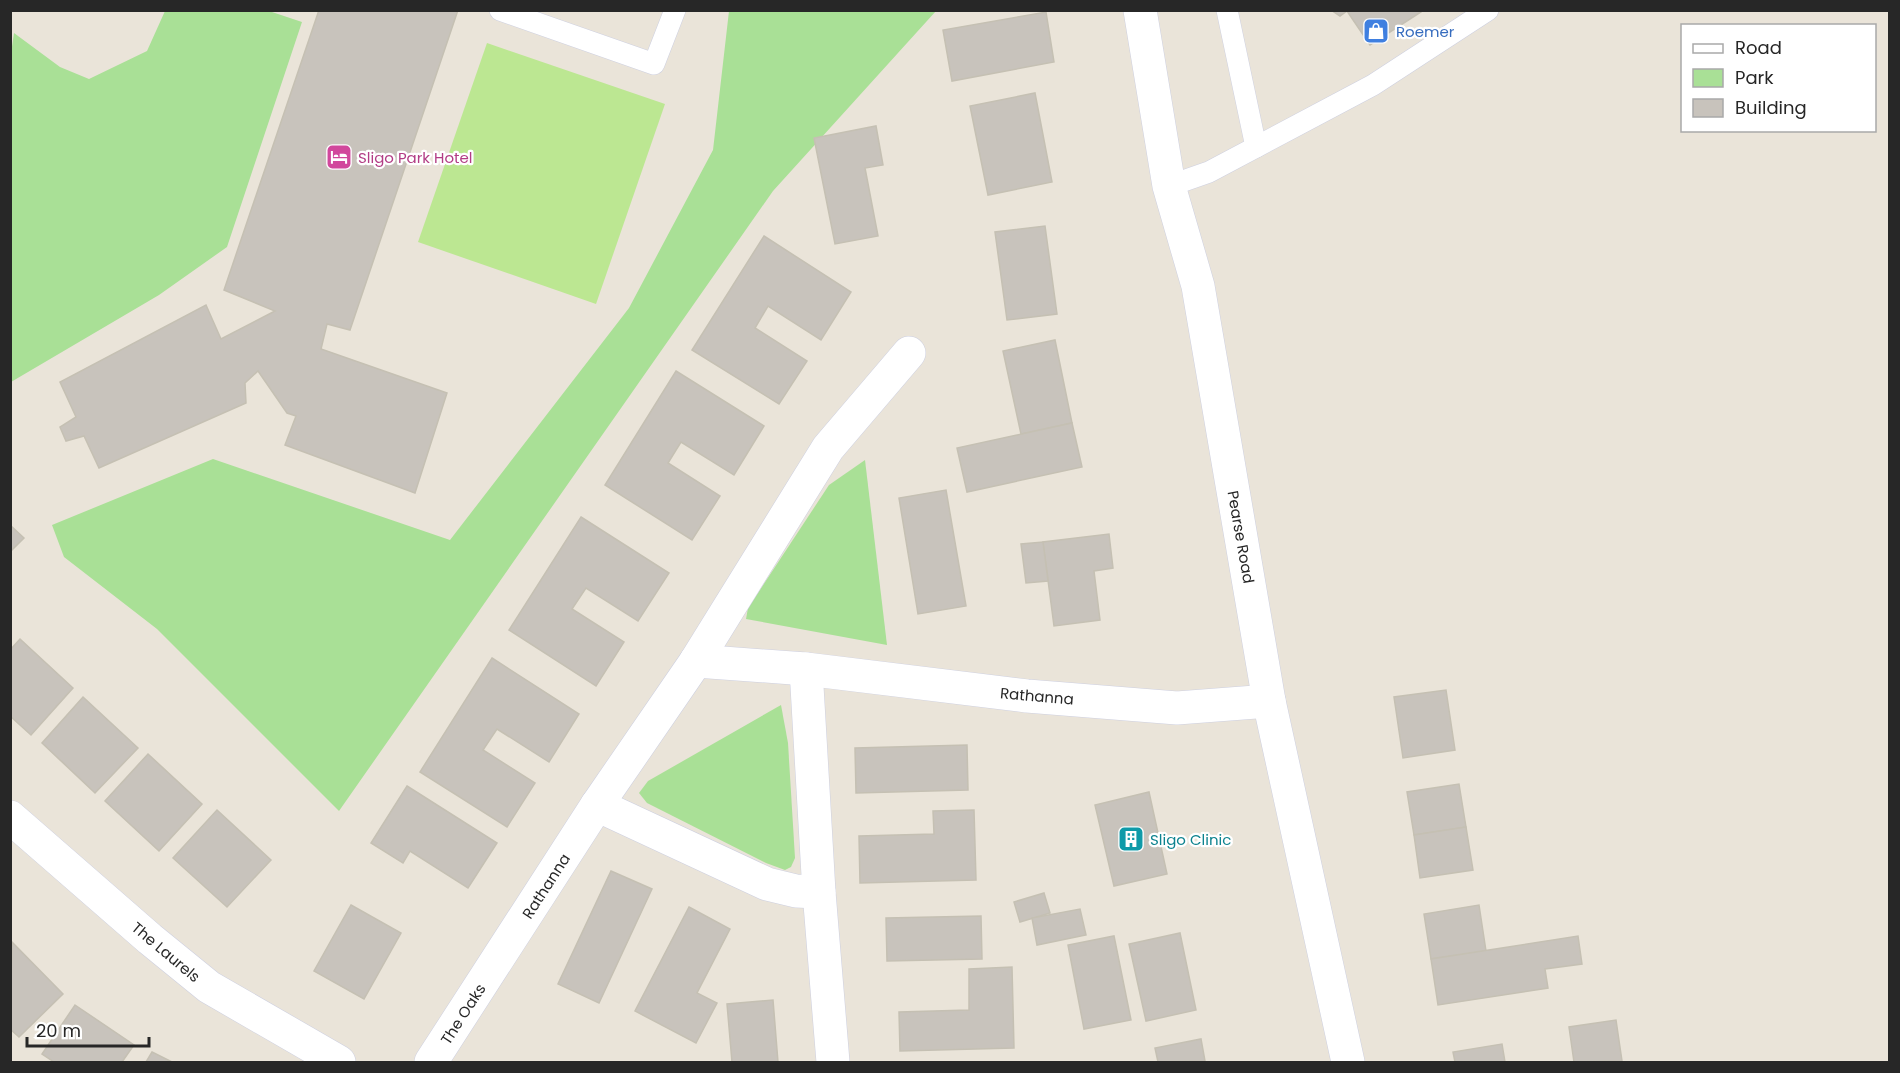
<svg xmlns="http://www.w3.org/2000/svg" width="1900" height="1073" viewBox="0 0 1900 1073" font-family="Poppins,sans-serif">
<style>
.green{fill:#a9e096}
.pitch{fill:#bce792}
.building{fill:#c8c3bc;stroke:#c5c0b3;stroke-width:1.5}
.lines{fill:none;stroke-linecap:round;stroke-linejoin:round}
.lane-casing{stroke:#ced0e0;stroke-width:22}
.street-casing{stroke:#ced0e0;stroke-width:34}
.secondary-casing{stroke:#ced0e0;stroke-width:34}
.lane{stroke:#fff;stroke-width:21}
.street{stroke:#fff;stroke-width:33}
.secondary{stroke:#fff;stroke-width:33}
.labels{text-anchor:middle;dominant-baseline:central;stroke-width:4.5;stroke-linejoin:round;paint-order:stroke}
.shop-label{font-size:15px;fill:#366cbe;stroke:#fff;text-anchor:start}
.hotel-label{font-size:15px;fill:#b23c85;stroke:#fff;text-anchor:start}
.street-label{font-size:15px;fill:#272727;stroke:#fff}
.culture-label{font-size:15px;fill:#0d838f;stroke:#fff;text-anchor:start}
</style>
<rect width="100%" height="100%" fill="#eae4d9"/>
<g class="green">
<path d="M 165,11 L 269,11 L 302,22 L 227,247 L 159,295 L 11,382 L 10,60 L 14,33 L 60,67 L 89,79 L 147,51 Z"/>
<path d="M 729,11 L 936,11 L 773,191 L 339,811 L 157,629 L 64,557 L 52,525 L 213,459 L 450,540 L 629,308 L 713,150 Z"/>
<path d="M 865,460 L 887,645 L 746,619 L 748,608 L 829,485 Z"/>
<path d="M 781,705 L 788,743 L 795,858 L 791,867 L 785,870 L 766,863 L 647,803 L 639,793 L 648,781 Z"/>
</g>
<path class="pitch" d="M 487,43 L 665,104 L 596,304 L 418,242 Z"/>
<g class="building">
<path d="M 319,10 L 458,10 L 350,330 L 327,324 L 321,349 L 447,393 L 415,493 L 285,445 L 296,416 L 287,413 L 258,371 L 245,383 L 246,403 L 99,468 L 84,436 L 66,441 L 60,427 L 76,417 L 60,382 L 206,305 L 221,339 L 275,311 L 224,290 Z"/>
<path d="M 1331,10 L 1424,10 L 1370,45 L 1347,11 L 1340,16 Z"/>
<path d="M 1046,12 L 1054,62 L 952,81 L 943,30 Z"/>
<path d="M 1035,93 L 1052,182 L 988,195 L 970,106 Z"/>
<path d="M 876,126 L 883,165 L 865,168 L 878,236 L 835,244 L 814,138 Z"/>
<path d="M 1045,226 L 1057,314 L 1007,320 L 995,232 Z"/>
<path d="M 764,236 L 851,292 L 821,340 L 768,306 L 755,328 L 807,361 L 779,404 L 692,350 Z"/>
<path d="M 1055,340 L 1072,423 L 1021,434 L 1003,351 Z"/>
<path d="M 676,371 L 764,426 L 734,475 L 681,442 L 668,463 L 720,496 L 692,540 L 605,485 Z"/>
<path d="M 1072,423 L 1082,467 L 967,492 L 957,448 Z"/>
<path d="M 946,490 L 966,606 L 918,614 L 899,498 Z"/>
<path d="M 581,517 L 669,573 L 638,621 L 586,588 L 572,609 L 624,642 L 596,686 L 509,630 Z"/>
<path d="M 10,525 L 24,538 L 10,552 Z"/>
<path d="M 1109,534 L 1113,568 L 1094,571 L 1100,620 L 1054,626 L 1043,542 Z"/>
<path d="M 1043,542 L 1048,581 L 1026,583 L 1021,544 Z"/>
<path d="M 20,639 L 73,688 L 31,735 L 10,716 L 10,650 Z"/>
<path d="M 492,658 L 579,714 L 549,762 L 497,729 L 483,750 L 535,783 L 507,827 L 420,772 Z"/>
<path d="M 1446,690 L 1455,750 L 1403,758 L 1394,697 Z"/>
<path d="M 83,697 L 138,748 L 95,793 L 42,743 Z"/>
<path d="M 967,745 L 968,790 L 856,793 L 855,748 Z"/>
<path d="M 148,754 L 202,804 L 159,851 L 105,801 Z"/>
<path d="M 1459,784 L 1466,827 L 1414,835 L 1407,792 Z"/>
<path d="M 407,786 L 497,843 L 468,888 L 410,851 L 403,863 L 371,843 Z"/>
<path d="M 1149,792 L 1167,874 L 1114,886 L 1095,805 Z"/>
<path d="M 217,810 L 271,860 L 227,907 L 173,858 Z"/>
<path d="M 974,810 L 976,880 L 860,883 L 859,836 L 934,834 L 933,811 Z"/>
<path d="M 1466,827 L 1473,870 L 1420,878 L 1414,835 Z"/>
<path d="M 611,871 L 652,889 L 599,1003 L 558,984 Z"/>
<path d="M 1044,893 L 1050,913 L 1020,922 L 1014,902 Z"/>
<path d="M 351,905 L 401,933 L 364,999 L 314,971 Z"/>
<path d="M 1479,905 L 1486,951 L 1431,959 L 1424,914 Z"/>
<path d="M 689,907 L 730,929 L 697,993 L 717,1003 L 696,1043 L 635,1011 Z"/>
<path d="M 1080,909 L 1086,935 L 1037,945 L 1032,918 Z"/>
<path d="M 981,916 L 982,959 L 887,961 L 886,918 Z"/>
<path d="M 1180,933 L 1196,1010 L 1146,1021 L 1129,944 Z"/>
<path d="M 1114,936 L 1131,1020 L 1084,1029 L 1068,945 Z"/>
<path d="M 1578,936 L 1582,964 L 1545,969 L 1548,988 L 1438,1005 L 1431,959 Z"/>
<path d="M 12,942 L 63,994 L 19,1037 L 10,1029 Z"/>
<path d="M 1012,967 L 1014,1048 L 900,1051 L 899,1012 L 969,1010 L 969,969 Z"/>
<path d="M 773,1000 L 778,1062 L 732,1062 L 727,1004 Z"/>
<path d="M 75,1005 L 134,1045 L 122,1062 L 54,1062 L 42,1054 Z"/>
<path d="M 1616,1020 L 1622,1061 L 1574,1062 L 1569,1027 Z"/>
<path d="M 1201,1039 L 1205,1061 L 1158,1062 L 1155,1048 Z"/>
<path d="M 1502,1044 L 1505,1062 L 1455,1062 L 1453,1052 Z"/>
<path d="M 152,1052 L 172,1062 L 146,1062 Z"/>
</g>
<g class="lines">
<g class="lane-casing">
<g id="lane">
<path d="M 500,10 L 654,64 L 675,10"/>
<path d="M 1227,10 L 1256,147"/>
<path d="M 1169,186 L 1209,172 L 1373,85 L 1488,10"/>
</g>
</g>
<g class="street-casing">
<g id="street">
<path d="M 696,661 L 806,669 L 1027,696 L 1177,708 L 1269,701"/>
<path d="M 806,669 L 819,892 L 833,1062"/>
<path d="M 597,805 L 767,884 L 796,891 L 819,892"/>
<path d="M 10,817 L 150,939 L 209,987 L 339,1062"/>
<path d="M 431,1062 L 597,805 L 696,661 L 828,448 L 909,353"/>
</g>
</g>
<g class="secondary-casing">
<path id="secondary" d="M 1140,10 L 1169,186 L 1198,286 L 1269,701 L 1348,1062"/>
</g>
<use href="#lane" class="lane"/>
<use href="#street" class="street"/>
<use href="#secondary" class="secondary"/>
</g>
<defs>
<g id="shop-square" transform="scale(1.35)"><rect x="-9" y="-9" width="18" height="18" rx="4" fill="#3f7fe0" stroke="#fff"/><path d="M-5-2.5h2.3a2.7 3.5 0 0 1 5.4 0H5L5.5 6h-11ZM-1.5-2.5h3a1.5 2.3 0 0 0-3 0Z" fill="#fff"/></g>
<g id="hotel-square" transform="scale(1.35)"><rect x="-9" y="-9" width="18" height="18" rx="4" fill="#d1479c" stroke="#fff"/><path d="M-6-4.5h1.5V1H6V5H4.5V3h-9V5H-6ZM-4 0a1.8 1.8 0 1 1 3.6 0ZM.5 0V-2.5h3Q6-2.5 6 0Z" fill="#fff"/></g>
<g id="building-square" transform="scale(1.35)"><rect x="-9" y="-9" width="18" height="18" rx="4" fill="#0f9aa8" stroke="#fff"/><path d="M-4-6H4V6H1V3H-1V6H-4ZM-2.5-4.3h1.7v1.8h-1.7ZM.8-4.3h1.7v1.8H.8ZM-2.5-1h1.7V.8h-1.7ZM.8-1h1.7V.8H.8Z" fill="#fff"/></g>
</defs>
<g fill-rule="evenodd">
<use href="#shop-square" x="1376" y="31"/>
<use href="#hotel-square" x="339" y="157"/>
<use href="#building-square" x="1131" y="839"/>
</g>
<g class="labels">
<g class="shop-label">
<text x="1396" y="31">Roemer</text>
</g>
<g class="hotel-label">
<text x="358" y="157">Sligo Park Hotel</text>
</g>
<g class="street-label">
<text transform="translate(1241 537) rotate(80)">Pearse Road</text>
<text transform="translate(1037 696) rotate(5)">Rathanna</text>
<text transform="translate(546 886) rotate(-57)">Rathanna</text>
<text transform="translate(166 952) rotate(40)">The Laurels</text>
<text transform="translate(463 1014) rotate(-57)">The Oaks</text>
</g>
<g class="culture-label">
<text x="1150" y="839">Sligo Clinic</text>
</g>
</g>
<rect width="1900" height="1073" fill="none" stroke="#272727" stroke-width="24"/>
<rect x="1681" y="24" width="195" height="108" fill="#ffffff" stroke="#a9a9a9" stroke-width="1.5"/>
<rect x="1693" y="44" width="30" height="9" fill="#ffffff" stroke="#a9a9a9" stroke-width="1.5"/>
<text x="1735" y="54" font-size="18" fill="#272727">Road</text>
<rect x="1693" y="69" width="30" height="18" fill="#a9e096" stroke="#a9a9a9" stroke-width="1.5"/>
<text x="1735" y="84" font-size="18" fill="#272727">Park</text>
<rect x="1693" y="99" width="30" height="18" fill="#c8c3bc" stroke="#a9a9a9" stroke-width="1.5"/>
<text x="1735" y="114" font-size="18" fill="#272727">Building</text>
<path d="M27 1037v9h122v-9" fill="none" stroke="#272727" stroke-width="3"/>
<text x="36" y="1037" font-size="18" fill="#272727" stroke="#ffffff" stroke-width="4.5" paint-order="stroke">20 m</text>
</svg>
